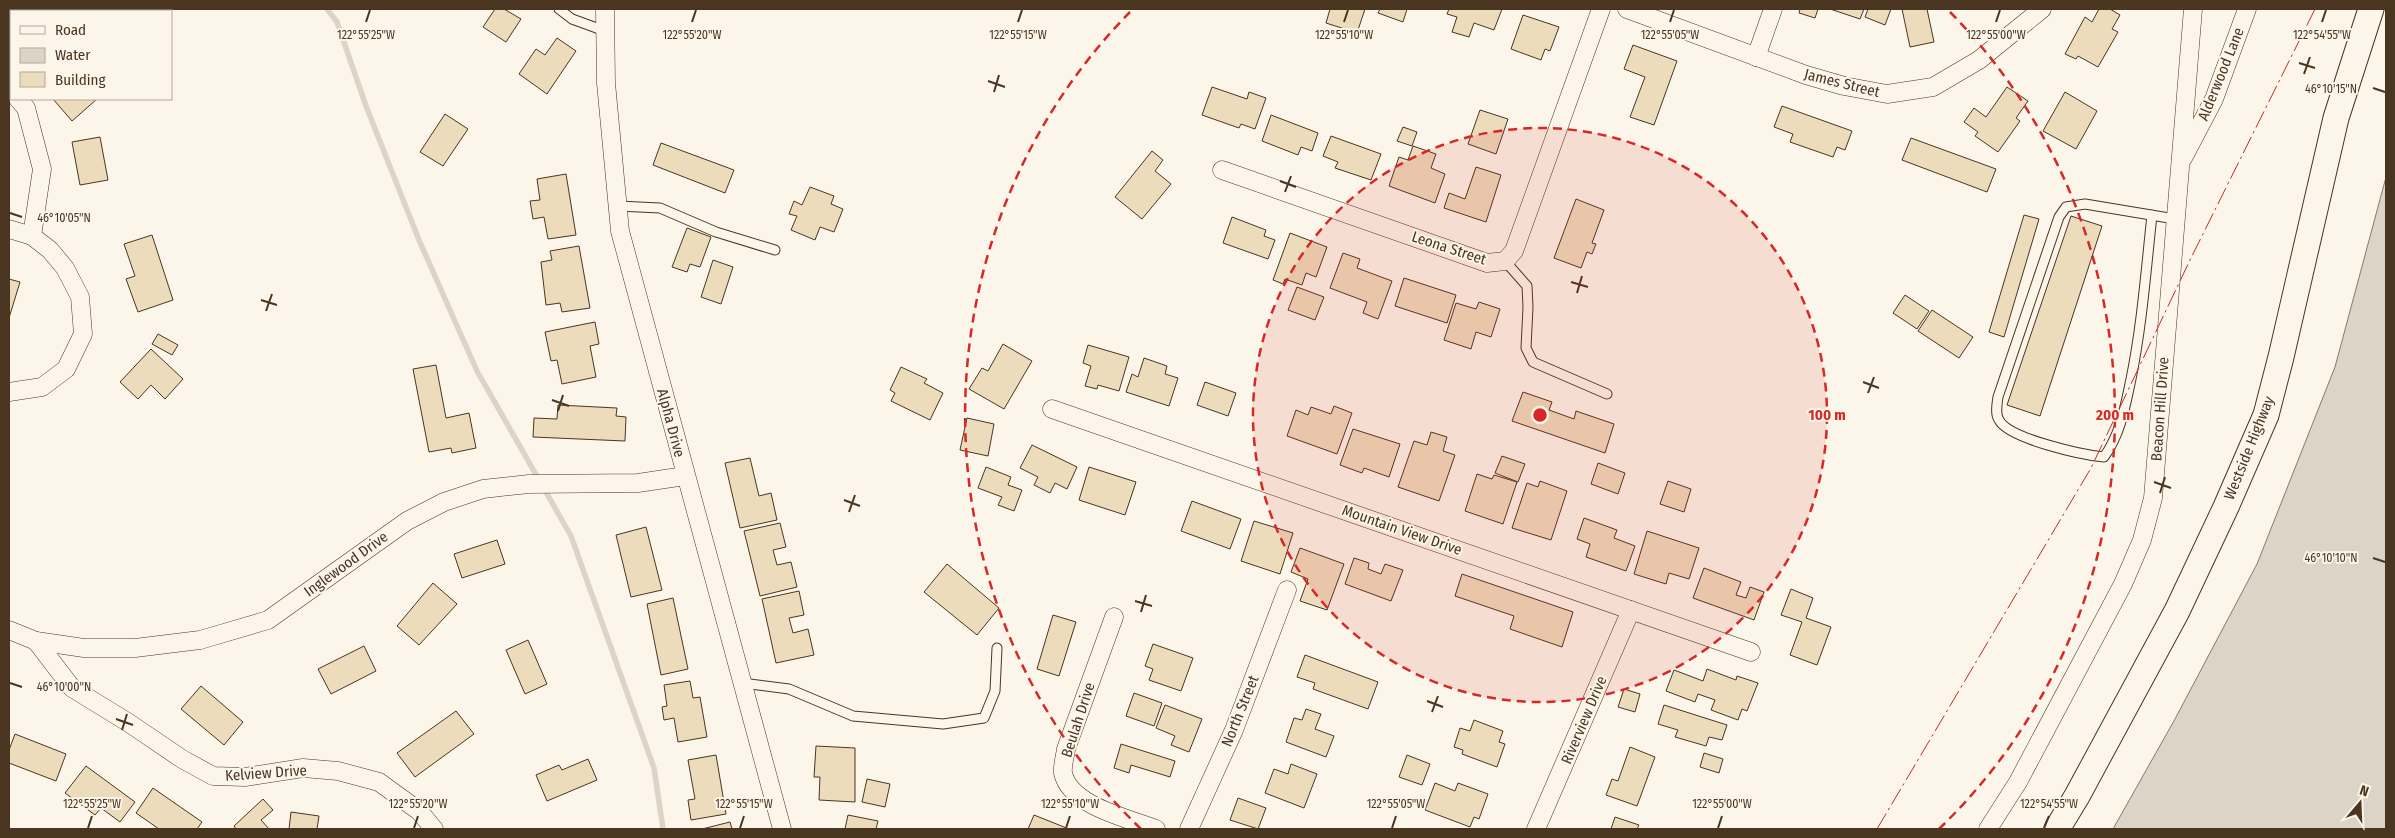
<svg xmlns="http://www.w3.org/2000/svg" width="2395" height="838" viewBox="0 0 2395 838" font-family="'Fira Sans Condensed',sans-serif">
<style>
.water{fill:#dcd4c6;stroke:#887966}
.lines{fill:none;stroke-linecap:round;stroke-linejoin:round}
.stream{stroke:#dcd4c6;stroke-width:5.5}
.building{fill:#ecdcbc;stroke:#4a3520}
.service-casing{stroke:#4a3520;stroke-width:11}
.minor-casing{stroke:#4a3520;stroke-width:19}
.secondary-casing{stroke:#4a3520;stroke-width:27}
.service{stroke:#fbf6e9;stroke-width:9}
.minor{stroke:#fbf6e9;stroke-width:18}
.secondary{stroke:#fbf6e9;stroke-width:25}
.power{stroke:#c62828;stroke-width:1;stroke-dasharray:18 4 2.5 4;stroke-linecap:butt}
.ticks{fill:none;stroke:#4a3520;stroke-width:2}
.ring{fill:none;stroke:#d62828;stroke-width:2.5;stroke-dasharray:9 6}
.labels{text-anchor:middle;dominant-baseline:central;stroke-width:4;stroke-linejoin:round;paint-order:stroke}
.street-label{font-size:15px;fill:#4a3520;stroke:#fbf6e9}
.ticks-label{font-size:12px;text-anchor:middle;fill:#4a3520;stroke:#fbf6e9;stroke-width:4;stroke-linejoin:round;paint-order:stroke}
.centre{fill:#d62828;stroke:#fbf6e9;stroke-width:2.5}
.ring-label{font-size:15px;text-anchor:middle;font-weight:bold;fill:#d62828;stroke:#fbf6e9;stroke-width:4;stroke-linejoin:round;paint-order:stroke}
</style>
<rect width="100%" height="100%" fill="#fbf6e9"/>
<path class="water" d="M 2386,177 L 2386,829 L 2113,829 L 2175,719 L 2257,564 L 2335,367 Z"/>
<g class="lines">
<path class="stream" d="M 327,9 L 337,22 L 366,106 L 419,240 L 477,371 L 571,536 L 654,768 L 663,829"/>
</g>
<g class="building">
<path d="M 495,9 L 504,9 L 521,19 L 506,42 L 483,27 Z"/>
<path d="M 1330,9 L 1365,9 L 1357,33 L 1326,23 Z"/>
<path d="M 1380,9 L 1407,9 L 1403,22 L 1378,13 Z"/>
<path d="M 1449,9 L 1502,9 L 1494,30 L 1474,23 L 1469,37 L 1452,32 L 1457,17 L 1447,14 Z"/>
<path d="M 1800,9 L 1818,9 L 1815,18 L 1799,13 Z"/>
<path d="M 1830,9 L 1864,9 L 1860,19 Z"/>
<path d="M 1868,9 L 1891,9 L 1885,25 L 1865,17 Z"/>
<path d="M 1902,9 L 1927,9 L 1934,42 L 1910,47 Z"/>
<path d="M 2099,9 L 2110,9 L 2120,15 L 2112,29 L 2118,32 L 2098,67 L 2078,56 L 2076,59 L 2065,54 L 2085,17 L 2092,22 Z"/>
<path d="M 1523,15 L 1559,27 L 1550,51 L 1545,49 L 1541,60 L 1511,49 Z"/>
<path d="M 557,38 L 576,51 L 547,94 L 519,74 L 536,49 L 545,55 Z"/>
<path d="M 1633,45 L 1677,61 L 1654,125 L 1630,117 L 1645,77 L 1624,69 Z"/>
<path d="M 1212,87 L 1247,99 L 1249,92 L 1266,98 L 1255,129 L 1241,124 L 1239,128 L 1202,115 Z"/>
<path d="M 2007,87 L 2028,101 L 2016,118 L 2020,121 L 1998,152 L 1975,136 L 1978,132 L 1964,122 L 1974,108 L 1986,117 Z"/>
<path d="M 2065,92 L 2097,111 L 2076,149 L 2043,131 Z"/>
<path d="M 53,99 L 97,99 L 72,121 Z"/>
<path d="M 1782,106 L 1852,131 L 1845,150 L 1837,147 L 1833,157 L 1790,142 L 1793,134 L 1774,127 Z"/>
<path d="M 1480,110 L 1508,119 L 1496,154 L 1468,144 Z"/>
<path d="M 445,114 L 468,129 L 443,166 L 420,152 Z"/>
<path d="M 1271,115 L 1318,133 L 1312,151 L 1301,147 L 1298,155 L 1262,141 Z"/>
<path d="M 1403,127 L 1417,132 L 1412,146 L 1397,141 Z"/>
<path d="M 1331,136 L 1381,154 L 1371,180 L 1335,168 L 1338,162 L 1323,156 Z"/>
<path d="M 100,137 L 108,180 L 80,185 L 72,142 Z"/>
<path d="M 1911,138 L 1996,169 L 1987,192 L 1902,160 Z"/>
<path d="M 661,143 L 734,170 L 725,193 L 653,165 Z"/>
<path d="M 1413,146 L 1436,154 L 1431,168 L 1445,174 L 1435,203 L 1389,186 L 1399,157 L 1408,160 Z"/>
<path d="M 1152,151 L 1163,160 L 1155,171 L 1171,184 L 1142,219 L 1115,197 Z"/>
<path d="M 1476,167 L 1501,175 L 1486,222 L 1444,208 L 1449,193 L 1465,199 Z"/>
<path d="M 566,174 L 576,235 L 548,239 L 544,217 L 533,219 L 530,201 L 540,200 L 537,179 Z"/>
<path d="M 810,187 L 834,196 L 831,204 L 843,209 L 834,232 L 820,227 L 815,240 L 791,230 L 797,216 L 789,214 L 794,201 L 802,205 Z"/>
<path d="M 1576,199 L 1604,210 L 1592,243 L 1596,244 L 1592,254 L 1587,252 L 1581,268 L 1554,258 Z"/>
<path d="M 2024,215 L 2039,219 L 2004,337 L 1989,332 Z"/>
<path d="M 2071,216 L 2102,226 L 2040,416 L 2007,405 Z"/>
<path d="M 1232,217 L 1266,230 L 1264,236 L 1275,240 L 1268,259 L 1223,243 Z"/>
<path d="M 687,228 L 711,237 L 700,267 L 690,264 L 687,272 L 672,267 Z"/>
<path d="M 1290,233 L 1327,247 L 1316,277 L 1306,273 L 1302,285 L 1285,279 L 1283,284 L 1273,280 Z"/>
<path d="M 152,235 L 173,300 L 138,312 L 126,279 L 135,276 L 124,244 Z"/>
<path d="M 579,246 L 590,308 L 562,312 L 560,303 L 546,305 L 541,262 L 552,260 L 550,251 Z"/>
<path d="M 1343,253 L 1360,259 L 1357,268 L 1392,281 L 1378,319 L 1363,313 L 1367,302 L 1330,288 Z"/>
<path d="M 713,260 L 733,267 L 721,304 L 701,297 Z"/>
<path d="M 1404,278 L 1456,295 L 1447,323 L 1395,306 Z"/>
<path d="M 9,279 L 20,282 L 9,318 Z"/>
<path d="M 1297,287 L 1324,297 L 1315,320 L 1288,310 Z"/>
<path d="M 1905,295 L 1929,311 L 1917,329 L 1893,313 Z"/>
<path d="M 1479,302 L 1500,309 L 1491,337 L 1476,332 L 1471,349 L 1444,340 L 1456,303 L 1476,309 Z"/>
<path d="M 1932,310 L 1973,337 L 1959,358 L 1918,331 Z"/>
<path d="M 595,322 L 599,344 L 590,346 L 596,377 L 562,384 L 557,360 L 551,361 L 545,332 Z"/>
<path d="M 158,334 L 178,345 L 172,355 L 152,344 Z"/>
<path d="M 1003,344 L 1032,361 L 1004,409 L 969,389 L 982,368 L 988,371 Z"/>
<path d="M 1088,345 L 1129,357 L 1119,391 L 1098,385 L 1097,389 L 1085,386 L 1091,366 L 1083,363 Z"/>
<path d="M 151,349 L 183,379 L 165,399 L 151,385 L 138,399 L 120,382 Z"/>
<path d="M 1144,358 L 1167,366 L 1165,374 L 1178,378 L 1169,406 L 1126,392 L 1132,374 L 1138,377 Z"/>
<path d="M 436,365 L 446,418 L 469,413 L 476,448 L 452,453 L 451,448 L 429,452 L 413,369 Z"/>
<path d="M 901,367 L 927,379 L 924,383 L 943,393 L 930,420 L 891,401 L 895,393 L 890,390 Z"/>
<path d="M 1205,382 L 1236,393 L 1228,416 L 1197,405 Z"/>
<path d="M 1523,392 L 1552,402 L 1549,410 L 1574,419 L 1576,411 L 1614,424 L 1605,453 L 1512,421 Z"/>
<path d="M 558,405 L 617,408 L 616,416 L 626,417 L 625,441 L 533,437 L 534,418 L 557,419 Z"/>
<path d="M 1334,406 L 1352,413 L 1337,454 L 1287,436 L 1296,410 L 1308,415 L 1311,407 L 1331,414 Z"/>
<path d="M 967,418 L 994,424 L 988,456 L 960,450 Z"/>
<path d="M 1353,429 L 1400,444 L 1389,477 L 1364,468 L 1362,473 L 1340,465 Z"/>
<path d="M 1431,432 L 1447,437 L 1443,451 L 1455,455 L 1439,501 L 1398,487 L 1414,441 L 1427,445 Z"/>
<path d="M 1032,445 L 1077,467 L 1067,489 L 1055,483 L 1050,493 L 1034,485 L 1038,477 L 1020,468 Z"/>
<path d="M 1502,456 L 1525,464 L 1518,482 L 1495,473 Z"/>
<path d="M 750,458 L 759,496 L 771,493 L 777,520 L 740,528 L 725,463 Z"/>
<path d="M 1598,463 L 1625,473 L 1618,494 L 1591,484 Z"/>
<path d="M 986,467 L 1011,477 L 1008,485 L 1022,490 L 1014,511 L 998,505 L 1002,497 L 978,488 Z"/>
<path d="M 1089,467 L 1136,482 L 1125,515 L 1079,500 Z"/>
<path d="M 1477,474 L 1492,479 L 1494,475 L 1517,482 L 1503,524 L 1465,511 Z"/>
<path d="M 1540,481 L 1567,491 L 1551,540 L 1512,528 L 1527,483 L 1538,487 Z"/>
<path d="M 1668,481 L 1691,489 L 1684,512 L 1660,504 Z"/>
<path d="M 1192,501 L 1241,519 L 1230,549 L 1181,531 Z"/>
<path d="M 1584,518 L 1617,530 L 1614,538 L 1635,546 L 1626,571 L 1586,557 L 1590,544 L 1577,539 Z"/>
<path d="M 1254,521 L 1293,533 L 1280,574 L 1241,561 Z"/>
<path d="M 780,523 L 786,547 L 773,550 L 777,565 L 791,562 L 797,587 L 760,596 L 744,531 Z"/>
<path d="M 646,527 L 662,590 L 631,597 L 616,535 Z"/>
<path d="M 1647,531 L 1699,548 L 1689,579 L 1669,573 L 1666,584 L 1634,574 Z"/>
<path d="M 497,540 L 505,564 L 462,578 L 454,554 Z"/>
<path d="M 1300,548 L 1344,564 L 1327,610 L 1300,601 L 1308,579 L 1291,572 Z"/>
<path d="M 1354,558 L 1369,563 L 1368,569 L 1381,574 L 1385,564 L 1403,570 L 1391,601 L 1345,584 Z"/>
<path d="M 947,564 L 999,608 L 977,635 L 924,592 Z"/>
<path d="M 1704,568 L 1741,582 L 1736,595 L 1746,598 L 1750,587 L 1764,592 L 1754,620 L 1693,598 Z"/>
<path d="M 1462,574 L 1573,612 L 1562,647 L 1510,629 L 1514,616 L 1455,596 Z"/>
<path d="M 433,583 L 457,604 L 419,645 L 397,626 Z"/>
<path d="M 1791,589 L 1813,598 L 1806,618 L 1831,627 L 1817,665 L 1790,655 L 1802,622 L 1781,615 Z"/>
<path d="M 799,591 L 804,615 L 789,618 L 793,633 L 808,629 L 814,655 L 776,663 L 762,599 Z"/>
<path d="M 673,598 L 688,669 L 661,675 L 647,604 Z"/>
<path d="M 1053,615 L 1076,622 L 1059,676 L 1037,669 Z"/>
<path d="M 528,640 L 547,684 L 525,694 L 506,650 Z"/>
<path d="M 1153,644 L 1193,658 L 1181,691 L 1149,680 L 1153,669 L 1145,666 Z"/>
<path d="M 364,646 L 376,671 L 331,694 L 318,669 Z"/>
<path d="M 1305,655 L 1378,682 L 1368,709 L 1313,689 L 1315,683 L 1297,677 Z"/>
<path d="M 1707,669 L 1736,680 L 1737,676 L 1758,683 L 1747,711 L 1742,709 L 1738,720 L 1711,710 L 1715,700 L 1698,694 L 1695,702 L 1666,691 L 1674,670 L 1703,681 Z"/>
<path d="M 690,681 L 693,698 L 700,697 L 707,737 L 678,742 L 674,718 L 664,720 L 662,707 L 667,706 L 664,685 Z"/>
<path d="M 201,686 L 243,722 L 224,745 L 181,709 Z"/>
<path d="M 1624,689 L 1640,694 L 1635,712 L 1618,707 Z"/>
<path d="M 1134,693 L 1162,703 L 1154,726 L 1126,716 Z"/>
<path d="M 1165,705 L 1202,719 L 1189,752 L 1171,745 L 1175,736 L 1156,728 Z"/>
<path d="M 1664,705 L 1727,725 L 1722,740 L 1709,737 L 1706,746 L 1675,737 L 1678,730 L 1658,724 Z"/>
<path d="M 1306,709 L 1321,714 L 1315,729 L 1334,736 L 1326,757 L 1286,742 L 1294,718 L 1302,720 Z"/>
<path d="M 456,711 L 474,734 L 415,777 L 397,753 Z"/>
<path d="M 1474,720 L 1503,731 L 1499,742 L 1505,744 L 1497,767 L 1462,754 L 1463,750 L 1454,747 L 1460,728 L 1470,731 Z"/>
<path d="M 15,734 L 66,754 L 56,781 L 9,763 L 9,750 Z"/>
<path d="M 1121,744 L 1175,761 L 1170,777 L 1131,765 L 1129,773 L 1114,768 Z"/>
<path d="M 816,746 L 855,748 L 855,802 L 819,800 L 820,777 L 814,777 Z"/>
<path d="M 1630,747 L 1655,757 L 1637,806 L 1606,795 L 1612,779 L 1618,781 Z"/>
<path d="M 1704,753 L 1723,759 L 1719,773 L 1700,767 Z"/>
<path d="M 716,755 L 726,814 L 691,820 L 688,800 L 695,799 L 688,760 Z"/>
<path d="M 1407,755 L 1430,764 L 1422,785 L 1399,777 Z"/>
<path d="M 588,759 L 597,780 L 547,801 L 536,775 L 559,765 L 562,770 Z"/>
<path d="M 1291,764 L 1317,774 L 1304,808 L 1265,793 L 1274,769 L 1288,774 Z"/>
<path d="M 86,766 L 135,802 L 120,822 L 101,808 L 95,815 L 65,793 Z"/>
<path d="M 867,779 L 890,784 L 885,807 L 862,802 Z"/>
<path d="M 1435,783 L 1455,791 L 1458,783 L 1488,794 L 1479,819 L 1474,817 L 1470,827 L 1425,810 Z"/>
<path d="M 153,788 L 202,822 L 197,829 L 159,829 L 136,813 Z"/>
<path d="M 1238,798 L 1266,808 L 1258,829 L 1230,820 Z"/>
<path d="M 263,799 L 273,810 L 261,820 L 269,829 L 236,829 L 234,826 Z"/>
<path d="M 291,812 L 319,816 L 317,829 L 289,829 Z"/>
<path d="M 848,815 L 878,821 L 876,829 L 845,829 Z"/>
<path d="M 1034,815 L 1069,829 L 1028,829 Z"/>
<path d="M 1615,817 L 1639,825 L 1637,829 L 1611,829 Z"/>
<path d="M 730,822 L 732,829 L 702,829 Z"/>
</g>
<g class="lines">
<g class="service-casing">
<g id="service">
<path d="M 559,9 L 572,19 L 605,31"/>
<path d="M 618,206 L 660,208 L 716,232 L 775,250"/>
<path d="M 2152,215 C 2146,270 2142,325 2131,379 C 2125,407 2121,433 2104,457 C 2083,455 2009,439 1999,420 C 1995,414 1997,404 1998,397 L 2059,217 L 2066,207 L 2085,204 L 2175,219"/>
<path d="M 1505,261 L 1527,286 L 1528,307 L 1526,348 L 1533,362 L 1607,394"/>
<path d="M 742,683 L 789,689 L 853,716 L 943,724 L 984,718 L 995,691 L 997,648"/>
</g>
</g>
<g class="minor-casing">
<g id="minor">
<path d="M 605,9 L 606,83 L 620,231 L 782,829"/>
<path d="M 1627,9 L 1806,75 L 1844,86 L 1887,94 L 1933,87 L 1979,60 L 2042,9"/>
<path d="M 1756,57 L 1773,9"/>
<path d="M 18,99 L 26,108 L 42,169 L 32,236"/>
<path d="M 2183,158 L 2214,99 L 2247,9"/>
<path d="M 1222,170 L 1487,263 L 1505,261 L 1514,251 L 1601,9"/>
<path d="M 9,229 L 32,236 L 50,250 L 65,268 L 80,297 L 83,334 L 66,369 L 42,387 L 9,392"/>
<path d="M 1052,409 L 1751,652"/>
<path d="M 1114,617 L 1066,749 C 1065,757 1062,766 1063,773 C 1070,806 1128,818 1156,829"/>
<path d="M 9,630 L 36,641 L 84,648 L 135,648 L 200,640 L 268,620 L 407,521 L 444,502 L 483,489 L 529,484 L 638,483 L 685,476"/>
<path d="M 36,641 L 72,688 L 129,723 L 182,759 L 213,776 L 245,777 L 303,768 L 338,771 L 379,782 L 419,811 L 434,829"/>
<path d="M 1189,829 L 1234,730 L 1287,590"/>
<path d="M 1536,829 L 1631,610"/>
<path d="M 1988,829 L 2018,782 L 2123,584 L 2142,540 L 2153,498 L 2193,9"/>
</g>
</g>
<g class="secondary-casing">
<path id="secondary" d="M 2057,829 L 2077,796 L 2177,611 L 2226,507 L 2266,415 L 2281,357 L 2336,118 L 2371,9"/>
</g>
<use href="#service" class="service"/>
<use href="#minor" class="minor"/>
<use href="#secondary" class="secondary"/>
<path class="power" d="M 1877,829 L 2091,468 L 2190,260 L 2315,9"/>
</g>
<path class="ticks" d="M 366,22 L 370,10M 692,22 L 696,10M 1018,22 L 1022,10M 1344,22 L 1348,10M 1670,22 L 1674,10M 1996,22 L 2000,10M 2322,22 L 2326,10M 2299,63 L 2315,68M 2304,74 L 2310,57M 988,81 L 1005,87M 2373,88 L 2385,92M 994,92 L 999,75M 1280,181 L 1296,187M 1285,192 L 1291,176M 10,213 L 22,217M 1571,282 L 1588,287M 1577,293 L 1582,276M 261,300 L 277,305M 266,311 L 272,294M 1863,382 L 1879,388M 1868,393 L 1874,377M 552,400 L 569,406M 558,411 L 563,395M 2154,482 L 2171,488M 2160,493 L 2165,477M 844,500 L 860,506M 849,512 L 855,495M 2373,558 L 2385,562M 1135,601 L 1152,606M 1141,612 L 1146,595M 10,683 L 22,687M 1427,701 L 1443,707M 1432,712 L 1438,696M 116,719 L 133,725M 122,730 L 127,714M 88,828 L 92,816M 414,828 L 418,816M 740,828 L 744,816M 1066,828 L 1070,816M 1392,828 L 1396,816M 1718,828 L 1722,816M 2044,828 L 2049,816"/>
<circle cx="1540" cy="415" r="287" fill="#d62828" fill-opacity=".12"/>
<g class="ring">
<circle cx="1540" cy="415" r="287"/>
<path d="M1141 829A575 575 0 0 1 1130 12M1950 12A575 575 0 0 1 1939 829"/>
</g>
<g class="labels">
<g class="street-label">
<text transform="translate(2221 74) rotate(-68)">Alderwood Lane</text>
<text transform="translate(1842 83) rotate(14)">James Street</text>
<text transform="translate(1449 248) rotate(18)">Leona Street</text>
<text transform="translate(2160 409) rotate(-86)">Beacon Hill Drive</text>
<text transform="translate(671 423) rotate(75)">Alpha Drive</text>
<text transform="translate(2249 448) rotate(-68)">Westside Highway</text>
<text transform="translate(1402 530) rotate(19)">Mountain View Drive</text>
<text transform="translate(346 564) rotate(-36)">Inglewood Drive</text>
<text transform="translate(1240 711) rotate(-68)">North Street</text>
<text transform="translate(1078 720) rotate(-72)">Beulah Drive</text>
<text transform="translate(1584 720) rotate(-67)">Riverview Drive</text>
<text transform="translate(266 773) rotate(-4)">Kelview Drive</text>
</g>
</g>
<g class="ticks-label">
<text x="366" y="39">122°55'25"W</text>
<text x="692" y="39">122°55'20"W</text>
<text x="1018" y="39">122°55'15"W</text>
<text x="1344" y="39">122°55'10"W</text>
<text x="1670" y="39">122°55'05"W</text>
<text x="1996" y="39">122°55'00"W</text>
<text x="2322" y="39">122°54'55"W</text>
<text x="2331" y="93">46°10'15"N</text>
<text x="64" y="222">46°10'05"N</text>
<text x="2331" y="562">46°10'10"N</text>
<text x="64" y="691">46°10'00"N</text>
<text x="92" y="808">122°55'25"W</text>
<text x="418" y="808">122°55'20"W</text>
<text x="744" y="808">122°55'15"W</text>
<text x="1070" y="808">122°55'10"W</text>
<text x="1396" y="808">122°55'05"W</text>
<text x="1722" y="808">122°55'00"W</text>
<text x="2049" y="808">122°54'55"W</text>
</g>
<circle cx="1540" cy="415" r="8" class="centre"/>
<g class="ring-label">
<text x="1827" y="420">100 m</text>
<text x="2115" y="420">200 m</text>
</g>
<rect width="2395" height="838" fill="none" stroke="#4a3520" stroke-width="20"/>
<rect x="10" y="10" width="162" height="90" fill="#fbf6e9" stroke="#b4a999"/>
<rect x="20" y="26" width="25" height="8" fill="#fbf6e9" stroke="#b4a999"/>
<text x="55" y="35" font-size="15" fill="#4a3520">Road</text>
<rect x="20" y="48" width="25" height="15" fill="#dcd4c6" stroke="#b4a999"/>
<text x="55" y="60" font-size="15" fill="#4a3520">Water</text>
<rect x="20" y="72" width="25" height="15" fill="#ecdcbc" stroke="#b4a999"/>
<text x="55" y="85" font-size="15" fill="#4a3520">Building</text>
<g transform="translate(2360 803) rotate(19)" stroke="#fbf6e9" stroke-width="4" paint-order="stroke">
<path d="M0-4L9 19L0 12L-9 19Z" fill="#4a3520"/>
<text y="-8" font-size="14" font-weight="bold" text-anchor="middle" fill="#4a3520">N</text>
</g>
</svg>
